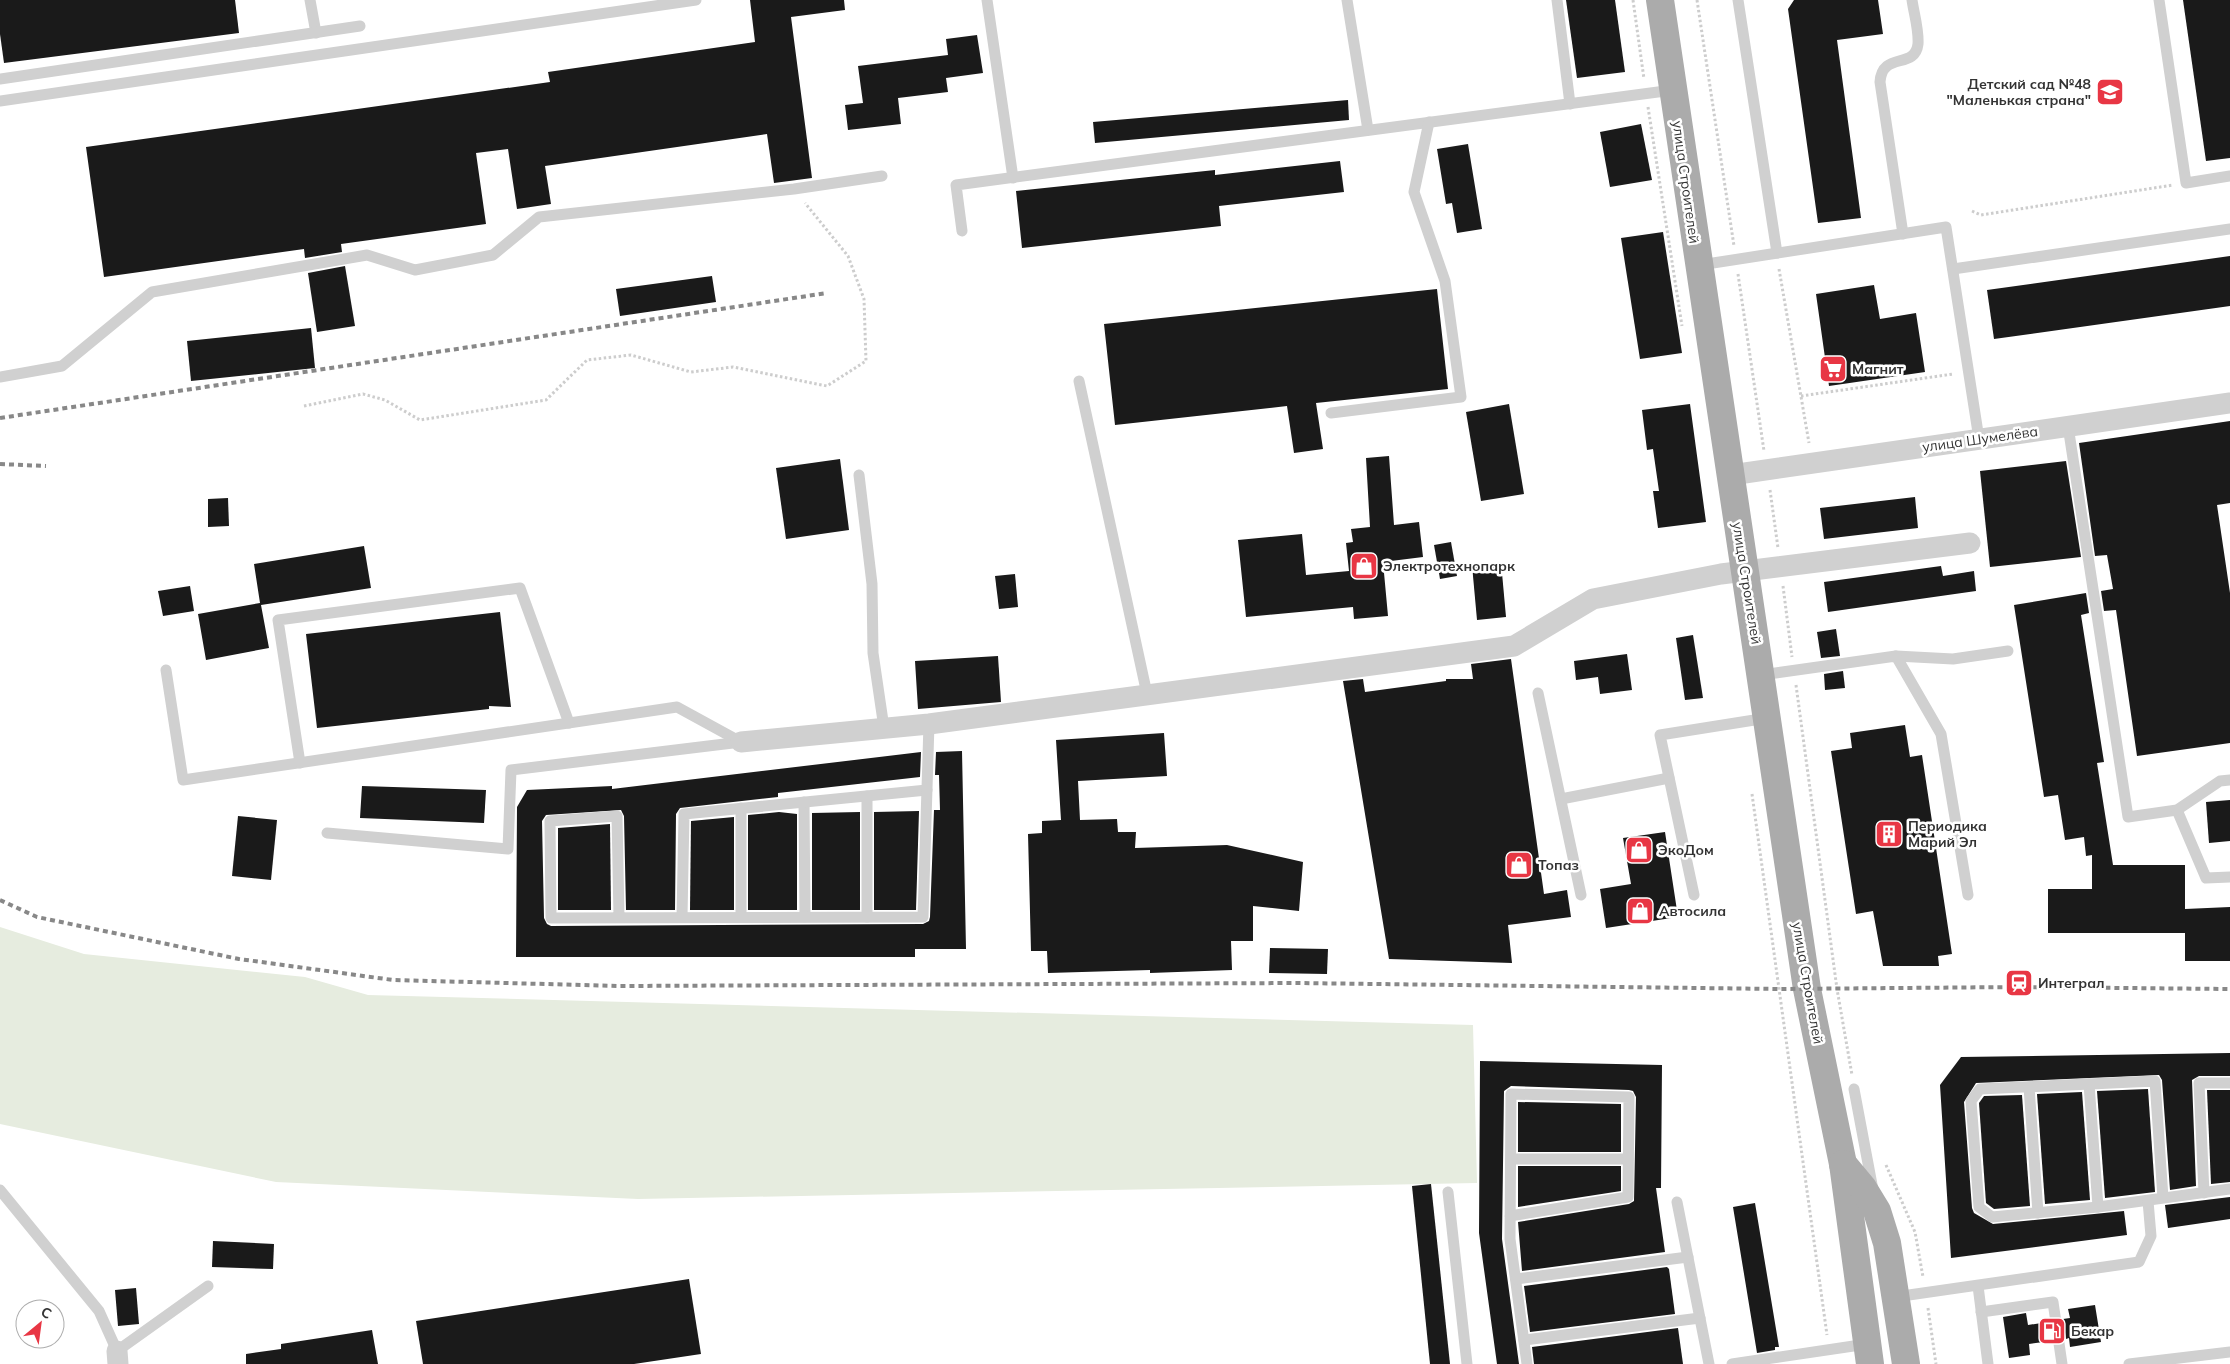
<svg xmlns="http://www.w3.org/2000/svg" width="2230" height="1364" viewBox="0 0 2230 1364" font-family="Mulish,sans-serif">
<style>
.green{fill:#e6ecdf}
.building{fill:#1a1a1a}
.lines{fill:none;stroke-linecap:round;stroke-linejoin:round}
.path{stroke:#cdcdcd;stroke-width:3;stroke-dasharray:2.5 2.5;stroke-linecap:butt}
.lane{stroke:#d0d0d0;stroke-width:11}
.street{stroke:#d0d0d0;stroke-width:21}
.primary{stroke:#ababab;stroke-width:28}
.rail{stroke:#888;stroke-width:4;stroke-dasharray:5 4;stroke-linecap:butt}
.labels{text-anchor:middle;dominant-baseline:central;stroke-width:5;stroke-linejoin:round;paint-order:stroke}
.poi-label{font-size:14px;font-weight:bold;fill:#333;stroke:#fff;text-anchor:start}
.street-label{font-size:14px;fill:#333;stroke:#fff}
</style>
<rect width="100%" height="100%" fill="#fff"/>
<path class="green" d="M 0,927 L 84,954 L 305,977 L 368,995 L 1473,1025 L 1477,1183 L 638,1199 L 276,1182 L 0,1124 Z"/>
<g class="building">
<path d="M 0,0 L 235,0 L 239,33 L 4,63 L 0,34 Z"/>
<path d="M 750,0 L 844,0 L 845,10 L 791,17 L 812,178 L 774,183 L 767,134 L 545,166 L 551,204 L 517,209 L 508,149 L 476,153 L 486,224 L 341,244 L 342,252 L 305,258 L 304,249 L 104,277 L 86,147 L 550,82 L 548,72 L 755,42 Z"/>
<path d="M 1566,0 L 1615,0 L 1625,72 L 1577,78 Z"/>
<path d="M 1794,0 L 1878,0 L 1883,34 L 1837,40 L 1861,218 L 1818,223 L 1788,9 Z"/>
<path d="M 2183,0 L 2230,0 L 2230,158 L 2206,161 Z"/>
<path d="M 977,35 L 983,73 L 946,78 L 948,92 L 898,98 L 901,124 L 848,130 L 845,105 L 863,103 L 858,66 L 948,55 L 946,39 Z"/>
<path d="M 1348,100 L 1349,120 L 1095,143 L 1093,122 Z"/>
<path d="M 1641,124 L 1652,180 L 1610,187 L 1600,132 Z"/>
<path d="M 1468,144 L 1482,229 L 1457,233 L 1452,203 L 1446,204 L 1437,149 Z"/>
<path d="M 1340,161 L 1344,192 L 1219,206 L 1221,226 L 1022,248 L 1016,191 L 1215,170 L 1215,175 Z"/>
<path d="M 1663,232 L 1682,353 L 1640,359 L 1621,238 Z"/>
<path d="M 2230,256 L 2230,306 L 1994,339 L 1987,290 Z"/>
<path d="M 345,266 L 355,326 L 317,332 L 308,273 Z"/>
<path d="M 712,276 L 716,302 L 620,316 L 616,289 Z"/>
<path d="M 1874,285 L 1880,319 L 1916,313 L 1925,372 L 1829,386 L 1816,294 Z"/>
<path d="M 1437,289 L 1448,389 L 1316,403 L 1323,449 L 1294,453 L 1287,406 L 1115,425 L 1104,324 Z"/>
<path d="M 311,328 L 315,368 L 191,381 L 187,341 Z"/>
<path d="M 1509,404 L 1524,494 L 1481,501 L 1466,412 Z"/>
<path d="M 1690,404 L 1706,522 L 1658,528 L 1653,491 L 1659,491 L 1653,449 L 1647,450 L 1642,410 Z"/>
<path d="M 2230,421 L 2230,503 L 2217,505 L 2230,593 L 2230,743 L 2137,756 L 2116,610 L 2104,611 L 2101,591 L 2113,589 L 2107,555 L 2095,556 L 2079,443 Z"/>
<path d="M 1389,456 L 1394,525 L 1419,522 L 1423,557 L 1383,562 L 1388,616 L 1354,619 L 1353,607 L 1246,617 L 1238,540 L 1302,534 L 1306,575 L 1349,571 L 1346,543 L 1353,542 L 1351,529 L 1370,527 L 1366,458 Z"/>
<path d="M 840,459 L 849,530 L 786,539 L 776,468 Z"/>
<path d="M 2066,461 L 2081,557 L 1990,567 L 1980,471 Z"/>
<path d="M 1915,497 L 1918,528 L 1824,539 L 1820,508 Z"/>
<path d="M 228,498 L 229,526 L 208,527 L 208,499 Z"/>
<path d="M 1451,542 L 1457,576 L 1440,579 L 1434,545 Z"/>
<path d="M 364,546 L 371,588 L 261,605 L 269,648 L 206,660 L 198,614 L 260,603 L 254,564 Z"/>
<path d="M 1501,562 L 1506,617 L 1477,620 L 1472,565 Z"/>
<path d="M 1941,566 L 1943,576 L 1974,571 L 1976,591 L 1828,612 L 1824,582 Z"/>
<path d="M 1015,574 L 1018,607 L 999,609 L 995,576 Z"/>
<path d="M 190,586 L 194,611 L 163,616 L 158,591 Z"/>
<path d="M 2086,593 L 2089,613 L 2081,615 L 2104,762 L 2097,763 L 2113,865 L 2185,865 L 2185,909 L 2230,907 L 2230,961 L 2185,961 L 2185,933 L 2048,933 L 2048,889 L 2092,889 L 2092,855 L 2086,856 L 2084,837 L 2065,840 L 2058,795 L 2044,797 L 2014,605 Z"/>
<path d="M 500,612 L 511,707 L 489,706 L 489,709 L 317,728 L 306,634 Z"/>
<path d="M 1836,629 L 1840,656 L 1821,658 L 1817,632 Z"/>
<path d="M 1693,635 L 1703,698 L 1685,700 L 1676,638 Z"/>
<path d="M 1627,654 L 1632,690 L 1600,694 L 1598,677 L 1576,680 L 1574,661 Z"/>
<path d="M 998,656 L 1001,702 L 918,709 L 915,661 Z"/>
<path d="M 1511,659 L 1544,894 L 1567,890 L 1571,917 L 1508,925 L 1512,963 L 1389,959 L 1343,681 L 1363,679 L 1365,692 L 1446,681 L 1446,679 L 1473,679 L 1471,664 Z"/>
<path d="M 1843,671 L 1845,688 L 1825,690 L 1824,674 Z"/>
<path d="M 1905,725 L 1910,757 L 1922,755 L 1952,954 L 1938,956 L 1939,966 L 1883,966 L 1873,911 L 1856,914 L 1831,751 L 1852,748 L 1850,733 Z"/>
<path d="M 1164,733 L 1167,776 L 1078,781 L 1080,820 L 1117,819 L 1118,832 L 1136,832 L 1135,848 L 1227,845 L 1303,862 L 1299,911 L 1253,906 L 1253,941 L 1231,941 L 1232,970 L 1150,973 L 1150,970 L 1048,973 L 1047,951 L 1031,951 L 1028,834 L 1042,833 L 1042,821 L 1061,820 L 1056,740 Z"/>
<path d="M 962,751 L 966,949 L 915,949 L 915,957 L 516,957 L 517,807 L 527,790 L 612,786 L 612,789 L 921,752 L 920,777 L 778,793 L 778,797 L 680,808 L 676,814 L 675,910 L 626,910 L 624,816 L 621,810 L 546,815 L 542,821 L 544,918 L 547,924 L 551,926 L 923,924 L 929,921 L 930,917 L 934,810 L 940,810 L 939,775 L 935,775 L 936,752 Z"/>
<path d="M 362,786 L 486,790 L 484,823 L 360,818 Z"/>
<path d="M 2230,800 L 2230,841 L 2209,843 L 2206,802 Z"/>
<path d="M 919,811 L 916,910 L 874,910 L 874,812 Z"/>
<path d="M 779,812 L 797,814 L 797,910 L 748,910 L 748,815 Z"/>
<path d="M 860,812 L 860,910 L 812,910 L 812,813 Z"/>
<path d="M 238,816 L 277,820 L 271,880 L 232,876 Z"/>
<path d="M 734,817 L 734,910 L 690,910 L 691,821 Z"/>
<path d="M 610,824 L 611,910 L 558,910 L 558,828 Z"/>
<path d="M 1665,832 L 1678,917 L 1606,928 L 1600,889 L 1631,884 L 1623,838 Z"/>
<path d="M 1270,948 L 1328,949 L 1327,974 L 1269,973 Z"/>
<path d="M 2230,1053 L 2230,1076 L 2199,1076 L 2192,1080 L 2196,1186 L 2170,1190 L 2162,1080 L 2159,1075 L 1976,1083 L 1964,1102 L 1972,1208 L 1974,1213 L 1993,1224 L 2124,1211 L 2127,1235 L 1951,1258 L 1940,1085 L 1961,1057 Z"/>
<path d="M 1480,1061 L 1662,1065 L 1661,1188 L 1656,1188 L 1665,1252 L 1522,1271 L 1518,1222 L 1629,1204 L 1634,1201 L 1636,1097 L 1633,1091 L 1629,1090 L 1511,1086 L 1504,1091 L 1502,1239 L 1519,1364 L 1497,1364 L 1479,1233 Z"/>
<path d="M 2148,1089 L 2155,1192 L 2105,1198 L 2097,1091 Z"/>
<path d="M 2207,1090 L 2230,1090 L 2230,1182 L 2211,1184 Z"/>
<path d="M 2082,1092 L 2090,1200 L 2045,1204 L 2037,1094 Z"/>
<path d="M 2022,1095 L 2030,1206 L 1994,1209 L 1986,1203 L 1979,1103 L 1984,1096 Z"/>
<path d="M 1518,1102 L 1621,1104 L 1621,1152 L 1518,1152 Z"/>
<path d="M 1518,1166 L 1621,1166 L 1621,1191 L 1518,1207 Z"/>
<path d="M 1431,1184 L 1450,1364 L 1430,1364 L 1412,1186 Z"/>
<path d="M 2230,1197 L 2230,1219 L 2168,1228 L 2165,1205 Z"/>
<path d="M 1755,1203 L 1779,1347 L 1775,1347 L 1775,1350 L 1757,1353 L 1733,1207 Z"/>
<path d="M 213,1241 L 274,1244 L 273,1269 L 212,1267 Z"/>
<path d="M 1667,1267 L 1669,1269 L 1675,1314 L 1530,1332 L 1524,1286 Z"/>
<path d="M 689,1279 L 701,1354 L 634,1364 L 423,1364 L 416,1321 Z"/>
<path d="M 136,1288 L 139,1324 L 118,1326 L 115,1290 Z"/>
<path d="M 2095,1305 L 2101,1342 L 2070,1347 L 2069,1338 L 2066,1339 L 2063,1319 L 2070,1318 L 2068,1309 Z"/>
<path d="M 2026,1313 L 2028,1325 L 2048,1322 L 2051,1341 L 2029,1344 L 2030,1355 L 2009,1358 L 2003,1317 Z"/>
<path d="M 1678,1328 L 1683,1364 L 1534,1364 L 1532,1347 Z"/>
<path d="M 372,1330 L 378,1364 L 246,1364 L 246,1354 L 281,1349 L 281,1344 Z"/>
</g>
<g class="lines">
<g class="path">
<path d="M 1633,0 L 1644,79"/>
<path d="M 1697,0 L 1734,246"/>
<path d="M 1648,107 L 1682,326"/>
<path d="M 1972,211 L 1981,215 L 2173,185"/>
<path d="M 1779,269 L 1809,443"/>
<path d="M 1738,274 L 1764,451"/>
<path d="M 1801,396 L 1953,374"/>
<path d="M 304,406 L 363,394 L 385,400 L 420,420 L 546,400 L 587,360 L 631,355 L 691,372 L 733,367 L 827,386 L 866,361 L 864,299 L 848,256 L 805,203"/>
<path d="M 1770,490 L 1778,548"/>
<path d="M 1783,586 L 1792,657"/>
<path d="M 1796,685 L 1837,989 L 1852,1075"/>
<path d="M 1752,794 L 1827,1335"/>
<path d="M 1886,1165 L 1915,1232 L 1923,1277"/>
<path d="M 1928,1308 L 1936,1364"/>
</g>
<g class="lane">
<path d="M 310,0 L 316,33"/>
<path d="M 987,0 L 1013,178"/>
<path d="M 1347,0 L 1368,130"/>
<path d="M 1557,0 L 1570,104"/>
<path d="M 1738,0 L 1777,253"/>
<path d="M 2159,0 L 2186,183 L 2230,176"/>
<path d="M 0,79 L 360,26"/>
<path d="M 0,101 L 696,0"/>
<path d="M 962,231 L 956,185 L 1673,90"/>
<path d="M 1903,234 L 1880,82 C 1882,51 1915,70 1918,44 C 1919,30 1914,14 1912,0"/>
<path d="M 1700,265 L 1946,227 L 1979,439"/>
<path d="M 1953,269 L 2230,229"/>
<path d="M 0,377 L 62,366 L 152,292 L 367,255 L 415,270 L 493,255 L 539,217 L 794,189 L 882,176"/>
<path d="M 1079,381 L 1147,694"/>
<path d="M 1331,413 L 1461,397 L 1445,281 L 1414,192 L 1429,122"/>
<path d="M 2068,426 L 2128,817 L 2177,810 L 2220,781 L 2230,780"/>
<path d="M 859,475 L 872,584 L 873,653 L 884,728"/>
<path d="M 1896,656 L 1953,659 L 2008,651"/>
<path d="M 166,670 L 183,780 L 677,707 L 741,742"/>
<path d="M 1761,675 L 1896,656 L 1941,734 L 1968,895"/>
<path d="M 1538,693 L 1581,895"/>
<path d="M 300,763 L 278,620 L 520,588 L 569,723"/>
<path d="M 1561,799 L 1669,778"/>
<path d="M 804,802 L 805,917"/>
<path d="M 2177,810 L 2206,878 L 2230,877"/>
<path d="M 327,833 L 508,849 L 511,770 L 741,742"/>
<path d="M 1694,895 L 1660,735 L 1767,718"/>
<path d="M 682,917 L 684,814 L 927,790"/>
<path d="M 741,917 L 741,808"/>
<path d="M 867,917 L 867,796"/>
<path d="M 619,918 L 617,816 L 550,821 L 551,918 L 923,917 L 929,724"/>
<path d="M 2089,1084 L 2098,1207"/>
<path d="M 2029,1087 L 2038,1213"/>
<path d="M 1854,1089 L 1873,1190"/>
<path d="M 1511,1159 L 1628,1159"/>
<path d="M 0,1190 L 99,1311 L 117,1351 L 208,1286"/>
<path d="M 1448,1192 L 1467,1364"/>
<path d="M 2204,1193 L 2199,1083 L 2230,1083"/>
<path d="M 2163,1198 L 2155,1081 L 1980,1089 L 1971,1101 L 1979,1207 L 1992,1217 L 2098,1207 L 2230,1189"/>
<path d="M 1677,1202 L 1709,1364"/>
<path d="M 1510,1216 L 1628,1197 L 1629,1097 L 1511,1094 L 1510,1239 L 1527,1364"/>
<path d="M 1516,1279 L 1688,1257"/>
<path d="M 1978,1286 L 1988,1364"/>
<path d="M 1895,1297 L 2139,1262 L 2151,1236 L 2148,1201"/>
<path d="M 1981,1312 L 2053,1302 L 2062,1364"/>
<path d="M 1524,1340 L 1700,1318"/>
<path d="M 1732,1364 L 1867,1344"/>
<path d="M 2129,1364 L 2230,1352"/>
</g>
<g class="street">
<path d="M 1731,475 L 2230,403"/>
<path d="M 741,742 L 929,724 L 1514,646 L 1593,599 L 1721,574 L 1970,543"/>
<path d="M 117,1351 L 118,1364"/>
</g>
<g class="primary">
<path d="M 1660,0 L 1807,989 L 1843,1164 L 1870,1364"/>
<path d="M 1843,1164 L 1863,1188 L 1877,1211 L 1887,1243 L 1906,1364"/>
</g>
<g class="rail">
<path d="M 0,418 L 827,293"/>
<path d="M 0,464 L 46,466"/>
<path d="M 0,900 L 37,917 L 239,959 L 393,980 L 620,986 L 1297,983 L 1779,989 L 2019,987 L 2230,989"/>
</g>
</g>
<defs>
<g id="school-square" transform="scale(1.4375)"><rect x="-9" y="-9" width="18" height="18" rx="4" fill="#e83644" stroke="#fff"/><path d="M0-5L7-2L0 1L-7-2ZM-4 1L0 2.5L4 1V4Q0 6-4 4Z" fill="#fff"/></g>
<g id="supermarket-square" transform="scale(1.4375)"><rect x="-9" y="-9" width="18" height="18" rx="4" fill="#e83644" stroke="#fff"/><path d="M-6-5.5h2.5l.6 2H6L4.5 2H-2.5L-4.4-4H-6ZM-1.5 3.2a1.3 1.3 0 1 0 .1 0ZM3 3.2a1.3 1.3 0 1 0 .1 0Z" fill="#fff"/></g>
<g id="shop-square" transform="scale(1.4375)"><rect x="-9" y="-9" width="18" height="18" rx="4" fill="#e83644" stroke="#fff"/><path d="M-5-2.5h2.3a2.7 3.5 0 0 1 5.4 0H5L5.5 6h-11ZM-1.5-2.5h3a1.5 2.3 0 0 0-3 0Z" fill="#fff"/></g>
<g id="building-square" transform="scale(1.4375)"><rect x="-9" y="-9" width="18" height="18" rx="4" fill="#e83644" stroke="#fff"/><path d="M-4-6H4V6H1V3H-1V6H-4ZM-2.5-4.3h1.7v1.8h-1.7ZM.8-4.3h1.7v1.8H.8ZM-2.5-1h1.7V.8h-1.7ZM.8-1h1.7V.8H.8Z" fill="#fff"/></g>
<g id="station-square" transform="scale(1.4375)"><rect x="-9" y="-9" width="18" height="18" rx="4" fill="#e83644" stroke="#fff"/><path d="M-3-6H3Q5-6 5-4V2Q5 4 3 4L4.5 6H3L1.5 4h-3L-3 6H-4.5L-3 4Q-5 4-5 2V-4Q-5-6-3-6ZM-3.5-4v3h7v-3ZM-3.5 1v1.5H-2V1ZM2 1v1.5H3.5V1Z" fill="#fff"/></g>
<g id="fuel-square" transform="scale(1.4375)"><rect x="-9" y="-9" width="18" height="18" rx="4" fill="#e83644" stroke="#fff"/><path d="M-5.5-6h7V0h2V4h1.3V-2.5L3-4.5l.8-.8L6-3V5H2.5V1h-1V6h-7ZM-4.2-4.7v3.2H.2V-4.7Z" fill="#fff"/></g>
</defs>
<g fill-rule="evenodd">
<use href="#school-square" x="2110" y="92"/>
<use href="#supermarket-square" x="1833" y="369"/>
<use href="#shop-square" x="1364" y="566"/>
<use href="#building-square" x="1889" y="834"/>
<use href="#shop-square" x="1639" y="850"/>
<use href="#shop-square" x="1519" y="865"/>
<use href="#shop-square" x="1640" y="911"/>
<use href="#station-square" x="2019" y="983"/>
<use href="#fuel-square" x="2052" y="1331"/>
</g>
<g class="labels">
<g class="poi-label">
<text x="2091" y="84" text-anchor="end">Детский сад №48<tspan x="2091" dy="16">"Маленькая страна"</tspan></text>
<text x="1852" y="369">Магнит</text>
<text x="1383" y="566">Электротехнопарк</text>
<text x="1908" y="826">Периодика<tspan x="1908" dy="16">Марий Эл</tspan></text>
<text x="1658" y="850">ЭкоДом</text>
<text x="1538" y="865">Топаз</text>
<text x="1659" y="911">Автосила</text>
<text x="2038" y="983">Интеграл</text>
<text x="2071" y="1331">Бекар</text>
</g>
<g class="street-label">
<text transform="translate(1686 182) rotate(82)">улица Строителей</text>
<text transform="translate(1980 439) rotate(-8)">улица Шумелёва</text>
<text transform="translate(1747 583) rotate(81)">улица Строителей</text>
<text transform="translate(1808 983) rotate(80)">улица Строителей</text>
</g>
</g>
<g transform="translate(40 1324) rotate(29)"><circle r="24" fill="#ffffff" stroke="#adadad"/>
<path d="M0-4L9 19L0 12L-9 19Z" fill="#e83644"/>
<text y="-8" font-size="14" font-weight="bold" text-anchor="middle" fill="#333333">С</text>
</g>
</svg>
